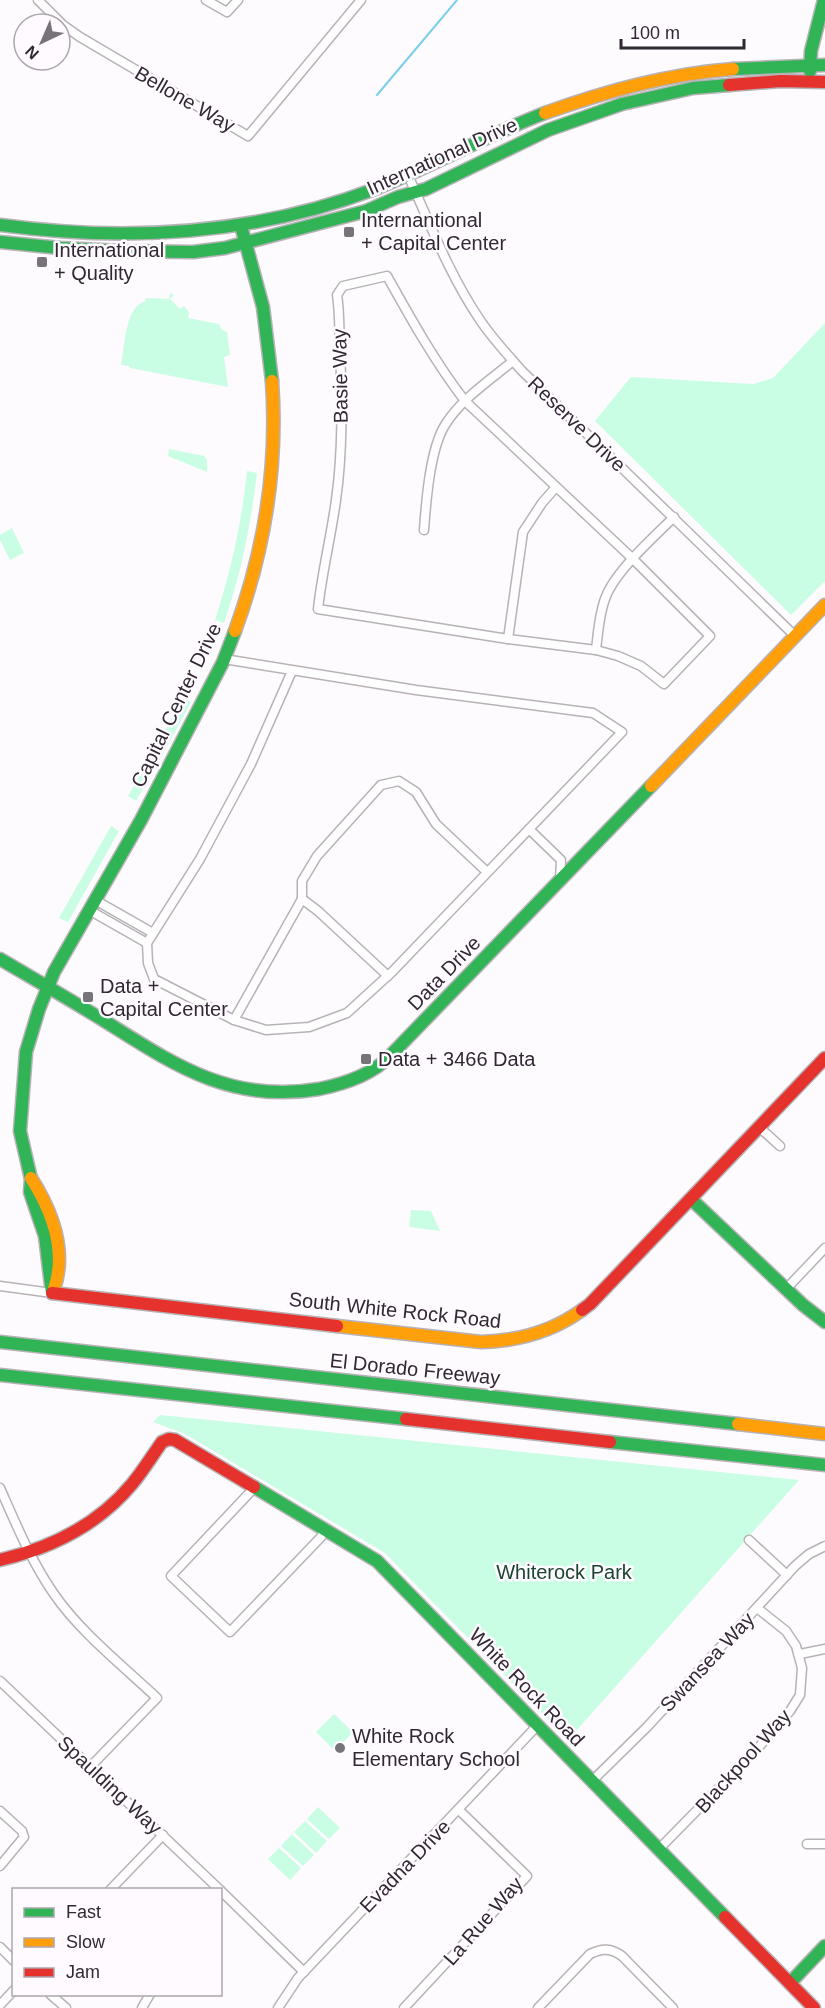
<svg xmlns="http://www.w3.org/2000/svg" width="825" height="2008" viewBox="0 0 825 2008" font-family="Helvetica,sans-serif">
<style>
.green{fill:#c9fde4}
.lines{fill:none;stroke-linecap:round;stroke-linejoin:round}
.stream{stroke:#7bcfea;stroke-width:2}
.street-casing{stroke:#b7b2b7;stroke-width:11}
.fast-casing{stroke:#b7b2b7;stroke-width:15}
.slow-casing{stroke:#b7b2b7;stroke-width:15}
.jam-casing{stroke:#b7b2b7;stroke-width:15}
.street{stroke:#fffeff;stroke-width:8}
.fast{stroke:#30b455;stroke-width:12}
.slow{stroke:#ff9f0a;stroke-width:12}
.jam{stroke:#e5322d;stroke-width:12}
.poi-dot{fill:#787279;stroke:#fefaff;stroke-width:2}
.labels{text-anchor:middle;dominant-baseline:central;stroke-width:5;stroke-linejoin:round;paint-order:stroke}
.street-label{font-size:20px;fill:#312932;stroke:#fefaff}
.poi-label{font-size:20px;fill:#312932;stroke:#fefaff;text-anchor:start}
.park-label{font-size:20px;fill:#1b4531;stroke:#fefaff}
</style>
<rect width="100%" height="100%" fill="#fdfbfe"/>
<g class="green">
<path d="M 170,293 L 174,295 L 170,299 L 180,309 L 184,306 L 189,312 L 188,318 L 219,324 L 222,330 L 227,332 L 230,355 L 224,357 L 228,387 L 130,368 L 129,366 L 121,365 C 125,345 125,306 146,301 L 145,298 L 169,299 Z"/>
<path d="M 825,323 L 825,581 L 791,615 L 595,421 L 631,377 L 753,384 L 773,378 Z"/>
<path d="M 169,449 L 204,456 L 207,460 L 207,472 L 168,456 Z"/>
<path d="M 247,471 L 257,473 C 251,524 241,574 224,623 L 215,620 C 231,571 242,522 247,471 Z"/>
<path d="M 12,528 L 24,553 L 10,560 L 0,540 L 0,535 Z"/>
<path d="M 182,698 L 191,702 L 170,741 L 162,736 Z"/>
<path d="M 161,738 L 169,743 L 136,801 L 128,796 Z"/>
<path d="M 111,826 L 119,831 L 68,922 L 59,918 Z"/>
<path d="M 411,1210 L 431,1211 L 440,1231 L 409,1227 Z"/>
<path d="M 160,1415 L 799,1480 L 568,1740 L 385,1553 L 185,1434 L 153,1422 Z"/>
<path d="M 334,1714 L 353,1732 L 335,1751 L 316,1732 Z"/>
<path d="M 318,1807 L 340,1828 L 329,1839 L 307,1819 Z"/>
<path d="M 305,1821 L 327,1841 L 316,1853 L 294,1832 Z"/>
<path d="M 292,1834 L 314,1855 L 303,1866 L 281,1846 Z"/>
<path d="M 279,1848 L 301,1868 L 290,1880 L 268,1859 Z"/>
</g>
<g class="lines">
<path class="stream" d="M 377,95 L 457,0"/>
<g class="street-casing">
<g id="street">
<path d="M 38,0 L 63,25 L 80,37 L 248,136 L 361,0"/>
<path d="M 206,0 L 227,12 L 238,0"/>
<path d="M 408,175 C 430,224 450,276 480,320 C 492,338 507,354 521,370 L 795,636"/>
<path d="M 387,276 C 411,319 435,362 465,401 L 633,559 L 710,636 L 664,684 L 641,666 L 618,656 L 596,650 L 508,639 L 318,609 C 322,572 331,537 336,500 C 343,451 342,399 340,349 C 339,331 340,313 337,295 L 343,286 Z"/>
<path d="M 424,530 C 426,502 430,449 445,425 C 461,399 490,380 513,361"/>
<path d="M 508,639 L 523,532 L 542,503 L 556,487"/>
<path d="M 596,650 C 598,633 599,615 605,599 C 614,572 653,538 674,517"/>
<path d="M 224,659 L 416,690 L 593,713 L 622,732 L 392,972 L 347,1013 L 309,1027 L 266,1030 L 234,1020 L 154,979 L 148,963 L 147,943 L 200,859 L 251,764 L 292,671"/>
<path d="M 529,829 L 561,860 L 560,880"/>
<path d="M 302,899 L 302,881 L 317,856 L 381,785 L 399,781 L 416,792 L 436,824 L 487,872"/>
<path d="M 95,900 L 153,933"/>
<path d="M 89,910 L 147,943"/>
<path d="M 234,1020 L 302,899 L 318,911 L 388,976"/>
<path d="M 759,1127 L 780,1146"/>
<path d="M 0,1286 L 52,1293"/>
<path d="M 787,1288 L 825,1248"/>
<path d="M 255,1487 L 171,1576 L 230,1632 L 321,1537 L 325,1530"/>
<path d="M 0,1488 C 16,1524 31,1561 54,1594 C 80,1632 123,1666 157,1698 L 90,1767"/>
<path d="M 749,1540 L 787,1575"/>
<path d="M 800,1654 L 825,1649"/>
<path d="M 0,1681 L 220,1890"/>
<path d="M 592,1781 L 647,1727 L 795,1566 L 809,1554 L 825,1546"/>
<path d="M 0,1811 L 22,1831 L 24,1837 L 0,1866"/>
<path d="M 807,1844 L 825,1844"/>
<path d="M 659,1849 L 758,1748 L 790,1711 L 800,1695 L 802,1668 L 796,1646 L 786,1631 L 757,1608"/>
<path d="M 110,1890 L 163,1835"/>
<path d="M 220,1890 L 304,1972"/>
<path d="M 0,1947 L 14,1961"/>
<path d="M 50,1994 L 66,2008"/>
<path d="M 0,2005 L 14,1990"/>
<path d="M 142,2008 L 150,1994"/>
<path d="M 278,2008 L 298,1978 L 537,1726"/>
<path d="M 404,2008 L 527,1876 L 459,1810"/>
<path d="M 538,2008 L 590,1954 C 602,1948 611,1948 622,1956 L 673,2008"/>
</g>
</g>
<g class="fast-casing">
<g id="fast">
<path d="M 733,69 L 825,65"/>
<path d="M 810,71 L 811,51 L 824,0"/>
<path d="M 0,225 C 127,242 255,235 375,189 C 433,166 487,135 545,113"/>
<path d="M 241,226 L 263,307 L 272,381"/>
<path d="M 0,242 L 60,248 L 120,251 L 193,252 L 225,248 L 366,211 L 398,197 L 426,189 L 548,130 L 622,104 L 693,88 L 729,85"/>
<path d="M 0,959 C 34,979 69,999 103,1020 C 173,1064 230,1104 319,1089 C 344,1084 371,1075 389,1057 L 651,786"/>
<path d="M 691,1199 L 803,1305 L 825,1322"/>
<path d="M 52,1293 L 45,1236 L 30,1192 L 31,1179 L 20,1131 L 26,1052 L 39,1009 L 54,972 L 141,820 L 223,662 L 235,631"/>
<path d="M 0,1342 L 738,1424"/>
<path d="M 0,1375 L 406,1419"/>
<path d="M 610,1442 L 825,1465"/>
<path d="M 254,1487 L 377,1561 L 725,1917"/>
<path d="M 790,1983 L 825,1946"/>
</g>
</g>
<g class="slow-casing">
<g id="slow">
<path d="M 545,113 C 607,91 668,74 733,69"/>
<path d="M 235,631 C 264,552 278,466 272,381"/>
<path d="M 651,786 L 825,605"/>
<path d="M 31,1178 C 52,1211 67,1251 54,1289"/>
<path d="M 337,1326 L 481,1342 C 518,1341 552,1332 582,1310"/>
<path d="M 738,1424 L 825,1434"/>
</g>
</g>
<g class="jam-casing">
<g id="jam">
<path d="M 729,85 L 781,81 L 825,82"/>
<path d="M 52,1293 L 337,1326"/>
<path d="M 582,1310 L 590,1304 L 825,1058"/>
<path d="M 406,1419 L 610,1442"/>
<path d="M 0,1560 C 51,1548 98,1525 132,1484 C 143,1471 152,1456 162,1442 L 169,1439 L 175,1440 L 254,1487"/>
<path d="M 725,1917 L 814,2008"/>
</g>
</g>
<use href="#street" class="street"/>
<use href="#fast" class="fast"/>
<use href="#slow" class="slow"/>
<use href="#jam" class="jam"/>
</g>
<g class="poi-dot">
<rect x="343" y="226" width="12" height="12" rx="3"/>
<rect x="36" y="256" width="12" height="12" rx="3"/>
<rect x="82" y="991" width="12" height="12" rx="3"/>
<rect x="360" y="1053" width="12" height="12" rx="3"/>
<circle cx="340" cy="1748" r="6"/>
</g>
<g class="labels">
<g class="street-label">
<text transform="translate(185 99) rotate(30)">Bellone Way</text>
<text transform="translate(442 156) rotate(-24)">International Drive</text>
<text transform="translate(340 376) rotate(-91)">Basie Way</text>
<text transform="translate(577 424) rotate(44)">Reserve Drive</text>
<text transform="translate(176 705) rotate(-64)">Capital Center Drive</text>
<text transform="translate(444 973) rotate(-46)">Data Drive</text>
<text transform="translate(395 1310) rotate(6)">South White Rock Road</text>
<text transform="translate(415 1369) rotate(6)">El Dorado Freeway</text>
<text transform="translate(707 1662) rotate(-47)">Swansea Way</text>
<text transform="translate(527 1687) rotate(46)">White Rock Road</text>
<text transform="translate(743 1761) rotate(-48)">Blackpool Way</text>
<text transform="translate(110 1785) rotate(43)">Spaulding Way</text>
<text transform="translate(405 1866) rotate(-46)">Evadna Drive</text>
<text transform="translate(483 1921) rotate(-49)">La Rue Way</text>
</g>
<g class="poi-label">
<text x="361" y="220">Internantional<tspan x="361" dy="23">+ Capital Center</tspan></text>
<text x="54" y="250">International<tspan x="54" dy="23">+ Quality</tspan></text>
<text x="100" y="986">Data +<tspan x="100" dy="23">Capital Center</tspan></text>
<text x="378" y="1059">Data + 3466 Data</text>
<text x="352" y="1736">White Rock<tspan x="352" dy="23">Elementary School</tspan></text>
</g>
<g class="park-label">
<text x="564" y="1572">Whiterock Park</text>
</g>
</g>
<rect x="12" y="1888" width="210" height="108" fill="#fefaff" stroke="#aca6ad" stroke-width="1.5"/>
<rect x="24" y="1908" width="30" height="9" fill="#30b455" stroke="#aca6ad" stroke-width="1.5"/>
<text x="66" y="1918" font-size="18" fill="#312932">Fast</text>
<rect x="24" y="1938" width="30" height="9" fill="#ff9f0a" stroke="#aca6ad" stroke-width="1.5"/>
<text x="66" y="1948" font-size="18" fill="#312932">Slow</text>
<rect x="24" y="1968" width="30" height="9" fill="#e5322d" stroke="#aca6ad" stroke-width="1.5"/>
<text x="66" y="1978" font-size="18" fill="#312932">Jam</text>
<g transform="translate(42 42) rotate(224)"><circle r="28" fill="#fefaff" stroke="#aca6ad" stroke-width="1.5"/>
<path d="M0-4.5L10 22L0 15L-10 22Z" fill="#787279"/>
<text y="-9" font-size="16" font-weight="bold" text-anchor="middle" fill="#312932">N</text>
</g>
<path d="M621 39v9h123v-9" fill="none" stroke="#312932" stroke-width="3"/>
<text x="630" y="39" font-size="18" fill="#312932" stroke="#fefaff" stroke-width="4.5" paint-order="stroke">100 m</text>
</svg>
